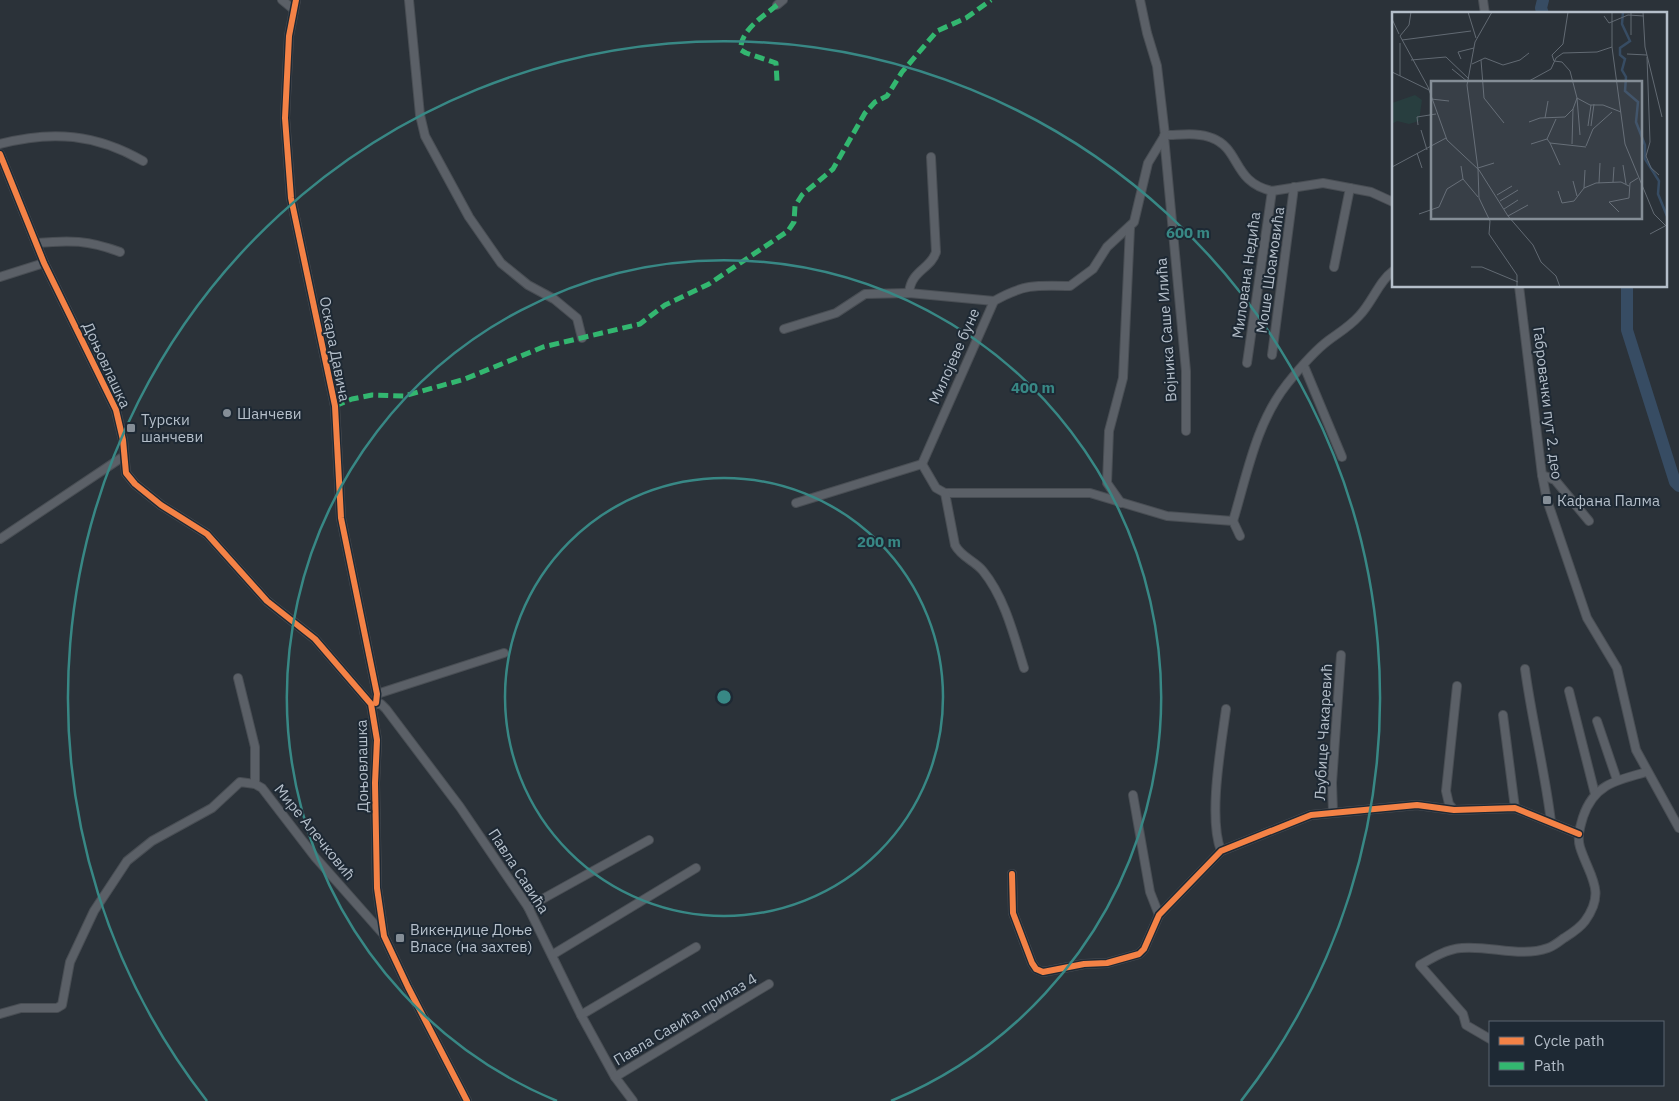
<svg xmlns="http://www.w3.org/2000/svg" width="1679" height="1101" viewBox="0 0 1679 1101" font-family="'IBM Plex Sans',sans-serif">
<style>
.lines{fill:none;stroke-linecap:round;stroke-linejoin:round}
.river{stroke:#374c63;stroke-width:12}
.street-casing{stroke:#494e54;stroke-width:10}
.street{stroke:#5b6067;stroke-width:8}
.quiet{stroke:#33b770;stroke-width:5;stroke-dasharray:10 5;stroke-linecap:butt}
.cycleway-casing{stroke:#1e2934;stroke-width:9}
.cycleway{stroke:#f48246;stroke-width:6}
.ring{fill:none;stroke:#388885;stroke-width:2.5}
.poi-dot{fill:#858e97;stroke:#1e2934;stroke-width:2}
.labels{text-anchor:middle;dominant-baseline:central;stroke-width:4;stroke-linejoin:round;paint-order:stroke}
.street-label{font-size:15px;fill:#b5bfca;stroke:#1e2934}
.poi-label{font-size:15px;fill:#b5bfca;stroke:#1e2934;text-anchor:start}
.inset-river{fill:none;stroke:#374c63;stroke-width:2.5}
.inset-road{fill:none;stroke:#626a73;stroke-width:1}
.view{fill:#858e97;fill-opacity:0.15;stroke:#858e97;stroke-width:2.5}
.inset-edge{fill:none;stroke:#b5bfca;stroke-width:2.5}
.centre{fill:#388885;stroke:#1e2934;stroke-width:2.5}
.ring-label{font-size:15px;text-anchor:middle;font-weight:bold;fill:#388885;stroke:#1e2934;stroke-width:4;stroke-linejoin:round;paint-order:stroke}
</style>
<rect width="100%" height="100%" fill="#2b3239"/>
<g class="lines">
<g class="river">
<path d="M 1543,14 L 1541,8 L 1543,0"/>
<path d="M 1627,286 L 1627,330 L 1675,482 L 1679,486"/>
</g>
<g class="street-casing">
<g id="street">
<path d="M 282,0 L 293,9"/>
<path d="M 296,0 L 289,36 L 285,118 L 291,198 L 335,406 L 341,518 L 377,694 L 376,703"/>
<path d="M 409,0 L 420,115 L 425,136 L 469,217 L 501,263 L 528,285 L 554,299 L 577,318 L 582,338"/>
<path d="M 1140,0 L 1147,33 L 1157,66 L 1165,135"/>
<path d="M 1483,0 L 1485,14"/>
<path d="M 777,5 L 783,0"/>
<path d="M 1165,135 C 1180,135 1198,132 1212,138 C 1241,149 1232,182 1272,191 L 1323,183 L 1371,192 L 1393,202"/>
<path d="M 1164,136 L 1186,371 L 1186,431"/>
<path d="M 0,144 C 52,130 96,134 143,161"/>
<path d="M 0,154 L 44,263 L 116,410 L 123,440 L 126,473 L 135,484 L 161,505 L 207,534 L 267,601 L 315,639 L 371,704 L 377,740 L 375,783 L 377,888 L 384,936 L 408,987 L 467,1101"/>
<path d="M 36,243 C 70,240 88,240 120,252"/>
<path d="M 1334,267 L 1350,188"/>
<path d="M 0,277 L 44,263"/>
<path d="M 1519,286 L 1542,475 L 1547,500 L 1587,618 L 1617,668 L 1636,750 L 1679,828"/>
<path d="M 909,293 C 911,270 931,269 936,252 L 931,157"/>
<path d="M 784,329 L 836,313 L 865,294 L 909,293 L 994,301"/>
<path d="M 1272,355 L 1294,187"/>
<path d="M 1247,363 L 1272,191"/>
<path d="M 1304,366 L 1342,457"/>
<path d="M 922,464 L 994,301 C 1024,284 1036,285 1070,286 L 1093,269 L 1107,247 L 1134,222 L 1148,163 L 1165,135"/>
<path d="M 922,464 L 936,488 L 945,493 L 1090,493 L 1167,516 L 1233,521 L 1240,536"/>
<path d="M 1542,475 L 1555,480 L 1589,521"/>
<path d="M 945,493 L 955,545 C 961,557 975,561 983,571 C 1005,598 1014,636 1024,668"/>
<path d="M 796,503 L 922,464"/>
<path d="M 1121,503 L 1107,483 L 1109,431 L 1123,378 L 1130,228"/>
<path d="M 1233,521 C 1247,475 1256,423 1287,384 C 1299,369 1314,351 1329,340 C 1340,332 1350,326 1359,316 C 1372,303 1379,281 1393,271"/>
<path d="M 0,539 L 124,456"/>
<path d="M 1525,669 C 1532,721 1545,771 1551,822"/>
<path d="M 238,678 L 255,747 L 255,784"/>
<path d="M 1569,691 L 1595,794"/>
<path d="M 377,694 L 504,653"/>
<path d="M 373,704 L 381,704 L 386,709 L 460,807 L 528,907 L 581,1015 L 615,1077 L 633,1101"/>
<path d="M 1503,715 L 1515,808"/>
<path d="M 1597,721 L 1617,780"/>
<path d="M 1133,795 L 1150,892 L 1159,915"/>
<path d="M 1454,810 L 1449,804 L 1446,791 L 1457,686"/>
<path d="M 1333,812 L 1332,783 L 1341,655"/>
<path d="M 1221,851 C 1208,817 1221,747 1226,709"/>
<path d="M 1012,874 L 1013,913 L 1032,963 L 1036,969 L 1043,972 L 1084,964 L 1107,963 L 1139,954 L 1144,949 L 1159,915 L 1221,851 L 1311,815 L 1417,805 L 1454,810 L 1515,808 L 1579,834"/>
<path d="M 528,907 L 649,840"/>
<path d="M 552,955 L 696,868"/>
<path d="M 0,1014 L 21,1008 L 57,1008 L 62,1005 L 70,962 L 94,911 L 127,861 L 152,841 L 212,808 L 240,782 L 255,784 L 262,788 L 315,857 L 384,935"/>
<path d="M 581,1015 L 696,947"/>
<path d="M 1490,1039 L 1466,1025 L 1463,1014 L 1420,965 C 1432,958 1447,949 1461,948 C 1490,945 1520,958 1548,948 C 1554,946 1560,941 1564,938 C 1572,933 1579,929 1585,921 C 1607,891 1589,876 1580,847 C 1577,837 1580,827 1583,817 C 1594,784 1617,780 1647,772"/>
<path d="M 615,1077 L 769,984"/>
</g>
</g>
<use href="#street" class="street"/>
<g class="quiet">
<path d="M 777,5 C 764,16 739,31 741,50 L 746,53 L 776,63 L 777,81"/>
<path d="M 335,406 L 352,399 L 372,395 L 404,396 L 465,379 L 543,347 L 640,324 L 665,305 L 709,284 L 788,231 L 794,222 L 795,206 L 802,195 L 833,169 L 865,113 L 875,102 L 887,96 L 902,72 L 937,31 L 966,18 L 991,0"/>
</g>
<g class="cycleway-casing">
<g id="cycleway">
<path d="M 296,0 L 289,36 L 285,118 L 291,198 L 335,406 L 341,518 L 377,694 L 376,703"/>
<path d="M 0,154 L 44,263 L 116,410 L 123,440 L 126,473 L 135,484 L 161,505 L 207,534 L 267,601 L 315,639 L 371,704 L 377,740 L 375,783 L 377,888 L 384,936 L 408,987 L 467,1101"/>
<path d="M 1012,874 L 1013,913 L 1032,963 L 1036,969 L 1043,972 L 1084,964 L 1107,963 L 1139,954 L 1144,949 L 1159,915 L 1221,851 L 1311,815 L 1417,805 L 1454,810 L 1515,808 L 1579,834"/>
</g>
</g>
<use href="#cycleway" class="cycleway"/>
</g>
<g class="ring">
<circle cx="724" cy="697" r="219"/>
<path d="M557 1101A437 437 0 1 1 891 1101"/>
<path d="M207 1101A656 656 0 1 1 1241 1101"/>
</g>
<g class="poi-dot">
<circle cx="227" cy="413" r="5"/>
<rect x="126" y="423" width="10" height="10" rx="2.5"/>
<rect x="1542" y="495" width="10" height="10" rx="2.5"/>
<rect x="395" y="933" width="10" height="10" rx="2.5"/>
</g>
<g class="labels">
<g class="street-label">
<text transform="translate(1270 270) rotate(-82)">Моше Шоамовића</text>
<text transform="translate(1246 275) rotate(-82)">Милована Недића</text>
<text transform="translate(1166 330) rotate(-94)">Војника Саше Илића</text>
<text transform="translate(335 349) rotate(79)">Оскара Давича</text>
<text transform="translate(954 356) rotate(-66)">Милојеве буне</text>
<text transform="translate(107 365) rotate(65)">Доњовлашка</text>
<text transform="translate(1548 403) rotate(83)">Габровачки пут 2. део</text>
<text transform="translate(1323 732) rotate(-87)">Љубице Чакаревић</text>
<text transform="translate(362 766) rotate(-91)">Доњовлашка</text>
<text transform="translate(315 832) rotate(51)">Мире Алечковић</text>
<text transform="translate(519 871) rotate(57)">Павла Савића</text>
<text transform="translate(685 1019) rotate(-31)">Павла Савића прилаз 4</text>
</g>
<g class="poi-label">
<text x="237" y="413">Шанчеви</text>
<text x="141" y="419">Турски<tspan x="141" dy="17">шанчеви</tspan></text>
<text x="1557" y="500">Кафана Палма</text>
<text x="410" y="929">Викендице Доње<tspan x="410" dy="17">Власе (на захтев)</tspan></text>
</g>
</g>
<g transform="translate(1392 12)">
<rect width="275" height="275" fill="#2b3239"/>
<path d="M 23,83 L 30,88 L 27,109 L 17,112 L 5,109 L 0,112 L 0,91 Z" fill="#283e3f"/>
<path class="inset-river" d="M 231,0 L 230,12 L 238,29 L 228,36 L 228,43 L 233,47 L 230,58 L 234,65 L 233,79 L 246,90 L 244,110 L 253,133 L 253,147 L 267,169 L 266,182 L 275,204"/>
<path class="inset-road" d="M 19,0 L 17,13 L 8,24 L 36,75 L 55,128 L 87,158 L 116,204 L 141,233 L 149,250 L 164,264 L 168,275M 76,0 L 84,26M 220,0 L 220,35 L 233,132 L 262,202 L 275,215M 239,0 L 239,23M 251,0 L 253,35 L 270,105M 212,4 L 217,11 L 236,3 L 252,4M 0,7 L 7,22M 10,28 L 79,19M 8,31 L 8,64M 235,42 L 255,43M 255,45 L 258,130 L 254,144 L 259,156 L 267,163M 69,47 L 66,40 L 82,36M 19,48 L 54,45 L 77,67M 89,48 L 92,86 L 112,111M 162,49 L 160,43 L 171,32 L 176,0M 162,49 L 170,50 L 178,59 L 185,86M 80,52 L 93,46 L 111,53 L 128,48 L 137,41M 60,57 L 76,70M 0,60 L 37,78M 137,69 L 159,57 L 164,46 L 171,41 L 205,40 L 220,35M 185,86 L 198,93 L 211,93 L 229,100M 185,86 L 188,123M 39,87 L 57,89M 153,106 L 156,89M 137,110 L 148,106 L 173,105 L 181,97M 26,113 L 25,105 L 44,102M 196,114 L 199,93M 199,114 L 202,92M 29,118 L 35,138M 155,127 L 158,131 L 194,135M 155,127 L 164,107M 158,131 L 168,153M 139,132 L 155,127M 180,132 L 181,97 L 185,86M 194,134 L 201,117 L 220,100M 25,141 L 30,156M 231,153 L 234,172M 69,154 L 71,167 L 86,185M 0,155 L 54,126M 86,156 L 102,151M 86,157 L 75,73 L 83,30 L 100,0M 86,157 L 87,186 L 98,209 L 97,222 L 125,263 L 125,275M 181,169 L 185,184M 221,170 L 222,155M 207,171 L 208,151M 192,176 L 193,158M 166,179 L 170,191 L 182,189 L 192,176 L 204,171 L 229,170 L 237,174M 105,183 L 120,174M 108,189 L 126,178M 112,197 L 126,188M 227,200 L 217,190 L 237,186 L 238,171 L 246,166M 27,202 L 47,195 L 55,177 L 71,167M 116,204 L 136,193M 258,222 L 273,214M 79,255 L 90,255 L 126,270"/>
<path class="view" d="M 39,69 L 250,69 L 250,207 L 39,207 Z"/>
<rect width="275" height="275" class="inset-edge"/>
</g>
<circle cx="724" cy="697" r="8" class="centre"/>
<g class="ring-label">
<text x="1188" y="238">600 m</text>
<text x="1033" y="393">400 m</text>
<text x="879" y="547">200 m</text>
</g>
<rect x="1489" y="1021" width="175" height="65" fill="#1e2934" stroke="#5a6570"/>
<rect x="1499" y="1037" width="25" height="8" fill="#f48246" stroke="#5a6570"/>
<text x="1534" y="1046" font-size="15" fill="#b5bfca">Cycle path</text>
<rect x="1499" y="1062" width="25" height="8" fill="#33b770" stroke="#5a6570"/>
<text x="1534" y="1071" font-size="15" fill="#b5bfca">Path</text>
</svg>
